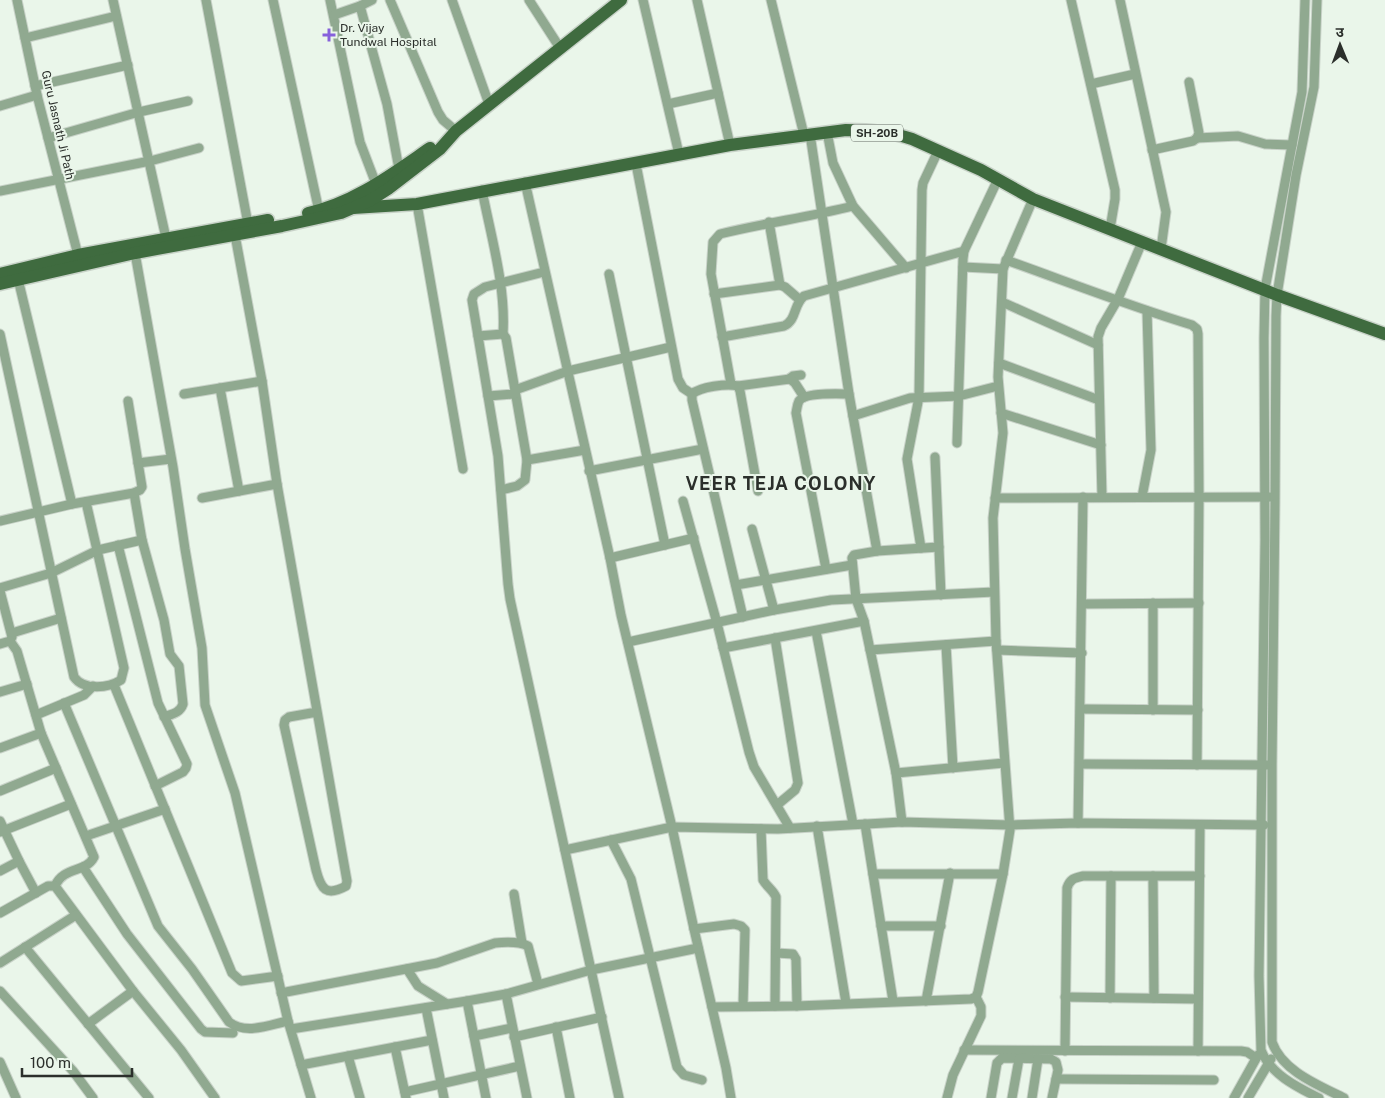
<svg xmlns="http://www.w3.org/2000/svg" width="1385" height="1098" viewBox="0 0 1385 1098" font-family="'Public Sans','Noto Sans Devanagari',sans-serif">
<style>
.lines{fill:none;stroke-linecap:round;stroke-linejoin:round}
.minor-casing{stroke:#c8d2c8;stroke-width:11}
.primary-casing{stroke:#c8d2c8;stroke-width:15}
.minor{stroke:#90a990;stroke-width:9}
.primary{stroke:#3f6b3f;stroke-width:12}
.poi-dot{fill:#8660db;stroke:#eaf6ea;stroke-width:2}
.labels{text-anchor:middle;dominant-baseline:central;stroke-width:4;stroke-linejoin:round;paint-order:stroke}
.shield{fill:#eaf6ea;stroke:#646b64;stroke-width:1}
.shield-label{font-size:11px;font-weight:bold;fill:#2b2f2b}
.poi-label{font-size:12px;fill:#2b2f2b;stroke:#eaf6ea;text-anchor:start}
.street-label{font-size:12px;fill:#2b2f2b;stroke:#eaf6ea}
.district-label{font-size:18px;font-weight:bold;letter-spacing:1px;fill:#2b2f2b;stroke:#eaf6ea}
</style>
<rect width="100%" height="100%" fill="#eaf6ea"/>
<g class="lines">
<g class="minor-casing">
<g id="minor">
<path d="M 17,0 L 37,95 L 78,255"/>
<path d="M 113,0 L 166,238"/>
<path d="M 206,0 L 248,224"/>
<path d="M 273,0 L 319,211"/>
<path d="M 330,0 L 360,142 L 376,184"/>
<path d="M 390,0 L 438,112 L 443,120 L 456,131"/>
<path d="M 452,0 L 489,104"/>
<path d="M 529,0 L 560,48"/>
<path d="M 643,0 L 679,154"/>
<path d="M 697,0 L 730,145"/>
<path d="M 771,0 L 804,135"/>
<path d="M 1071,0 L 1115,190 L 1115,199 L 1110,229"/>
<path d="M 1120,0 L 1166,212 L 1161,249"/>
<path d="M 1305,0 L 1302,92 L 1265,289 L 1264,338 L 1265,540 L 1259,976 L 1261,1050 C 1270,1074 1297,1087 1319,1098"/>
<path d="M 1317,0 L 1314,87 L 1296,175 L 1277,295 L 1276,316 L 1275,502 L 1272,765 L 1272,1042 C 1282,1071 1318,1085 1344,1098"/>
<path d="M 360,6 L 387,104 L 399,169"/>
<path d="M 334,15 L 360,6 L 372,0"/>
<path d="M 25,38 L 116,16"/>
<path d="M 1091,84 L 1135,74"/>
<path d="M 35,86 L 128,65"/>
<path d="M 668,104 L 718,93"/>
<path d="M 0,106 L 37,95"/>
<path d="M 827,132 L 833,163 L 853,206 L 906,268"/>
<path d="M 810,134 L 849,394 L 877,551"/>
<path d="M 48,138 L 139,112 L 188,101"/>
<path d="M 1197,138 L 1238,136 L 1265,144 L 1292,145"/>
<path d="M 1152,150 L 1193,141 L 1197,138 L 1199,133 L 1189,82"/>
<path d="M 636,164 L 678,379 L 683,388 L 692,394"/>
<path d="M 525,182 L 610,558 L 621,615 L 672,827 L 694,929 L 726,1068 L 731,1098"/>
<path d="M 482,190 C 491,237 506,286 503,334"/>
<path d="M 0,191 L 150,161 L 199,148"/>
<path d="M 417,204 L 463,469"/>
<path d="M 769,222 L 780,285"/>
<path d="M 235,235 L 262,381 L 277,484 L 347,881 L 346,886 C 326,897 321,889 316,870 L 284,725 L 285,720 L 289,717 L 317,712"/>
<path d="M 135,253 L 173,467 L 185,549 L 202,648 L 205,705 L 235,793 L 288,1021 L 311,1098"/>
<path d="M 1006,260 C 1068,282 1129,306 1192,325 L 1197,329 L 1198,334 L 1199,497 L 1197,765"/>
<path d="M 963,267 L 1003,269"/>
<path d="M 544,272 L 485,287 L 474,294 L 472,300 L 498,456 L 508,584 L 510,599 L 619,1098"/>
<path d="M 609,274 L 665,545"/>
<path d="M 18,279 L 72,504"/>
<path d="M 714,294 L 780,285 L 785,287 L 800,300"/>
<path d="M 1002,302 L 1098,345"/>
<path d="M 0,334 L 74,677 C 84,691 109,688 121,680 L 124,668 L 86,502"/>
<path d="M 478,336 L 503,334 L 506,338 L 527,460 L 525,480 L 517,486 L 501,490"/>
<path d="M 722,337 L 784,326 C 797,320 793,305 804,296 L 964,251"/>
<path d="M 999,363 L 1099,400"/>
<path d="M 789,379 L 793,376 L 801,375"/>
<path d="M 731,384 L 711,274 L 713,242 L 720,234 C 765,223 809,217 853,206"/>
<path d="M 738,386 L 790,379 L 795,383 L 804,397"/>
<path d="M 220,388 L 239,491"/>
<path d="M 184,394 L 262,381"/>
<path d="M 488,396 L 514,394 L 515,390 L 568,371 L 671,347"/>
<path d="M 1001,413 L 1101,445"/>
<path d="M 853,416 L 910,398 L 959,396 L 998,386"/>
<path d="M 957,443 L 963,259 L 964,251 L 998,179"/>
<path d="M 935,457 L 941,595"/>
<path d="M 527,460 L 585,450"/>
<path d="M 138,463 L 171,459"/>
<path d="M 589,471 L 703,449"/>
<path d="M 134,493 L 142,540 L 164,620 L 170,654 L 179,666 L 183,704 C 180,713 172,714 164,717"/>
<path d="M 1102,497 L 1098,337 L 1101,328 L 1118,299 L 1142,242"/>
<path d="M 1142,497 L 1151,450 L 1147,311"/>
<path d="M 202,498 L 277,484"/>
<path d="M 995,498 L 1270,497"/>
<path d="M 683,501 L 717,623 L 749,752 L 754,767 L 790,828"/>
<path d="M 0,521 L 72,504 L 134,493 L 140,490 L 142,487 L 128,401"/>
<path d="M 752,529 L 774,610"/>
<path d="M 118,545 L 158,703 L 187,764 L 186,768 L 183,772 L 155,786"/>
<path d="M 921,548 L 907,459 L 919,397 L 922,190 L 923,183 L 938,151"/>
<path d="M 610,558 L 694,538"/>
<path d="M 826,569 L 796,413 C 797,409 797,405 799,401 C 805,392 839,394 849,394"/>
<path d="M 736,585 L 852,565"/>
<path d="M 0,588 L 51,573 L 98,550 L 142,540"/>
<path d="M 0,591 L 12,637 L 10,641 L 0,644"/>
<path d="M 1082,604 L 1199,603"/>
<path d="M 743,617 L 692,400 L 692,394 C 700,387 727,383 738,386 L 740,391 L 758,491"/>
<path d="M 816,631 L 853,824"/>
<path d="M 12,633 L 61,618"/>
<path d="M 775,638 L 798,783 L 795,790 L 777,805"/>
<path d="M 10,641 L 17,651 L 41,733 L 94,857 C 86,873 64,866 55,886"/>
<path d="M 628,642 L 774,610 L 831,600 L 994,592"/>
<path d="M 946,645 L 953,768"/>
<path d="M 723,648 L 864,621"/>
<path d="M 870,650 L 996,641"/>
<path d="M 997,650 L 1082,653"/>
<path d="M 114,685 L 232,973 L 241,981 L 278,976"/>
<path d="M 0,692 L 27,684"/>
<path d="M 64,703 L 158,926 L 192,969 L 229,1022 C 246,1035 269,1025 288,1021"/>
<path d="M 1081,709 L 1198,710"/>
<path d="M 1153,710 L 1153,603"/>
<path d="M 36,715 L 84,695 L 93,686"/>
<path d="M 0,748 L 41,733"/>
<path d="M 1080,764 L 1267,765"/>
<path d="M 896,773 L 1004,763"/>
<path d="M 0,791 L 56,768"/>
<path d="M 0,821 L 19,861 L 36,893"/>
<path d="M 902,822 L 896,773 L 864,621 L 856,599 L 852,558 L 854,555 L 877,551 L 939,547"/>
<path d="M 1078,823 L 1083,497"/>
<path d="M 865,824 L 893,1001"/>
<path d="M 817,826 L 846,1003"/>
<path d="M 761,829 L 763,880 C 767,887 773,890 776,897 L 775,1006"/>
<path d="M 0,832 L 71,804"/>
<path d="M 86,836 L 165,809"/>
<path d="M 611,840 L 631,879 L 677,1067 L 684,1075 L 702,1080"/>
<path d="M 565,850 L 672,827 L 778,829 L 902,822 L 1009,825 L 1078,823 L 1264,825"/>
<path d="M 83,867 L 127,934 L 201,1029 L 205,1032 L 233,1033"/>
<path d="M 0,871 L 19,861"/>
<path d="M 873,874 L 1003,874"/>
<path d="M 1153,876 L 1154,998"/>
<path d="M 514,894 L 522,943"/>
<path d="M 0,913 L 48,886 L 55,886 L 133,991 L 181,1050 L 215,1098"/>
<path d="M 881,926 L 941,926"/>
<path d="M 694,929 L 734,924 L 741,926 L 745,930 L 743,1006"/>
<path d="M 25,947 L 149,1098"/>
<path d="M 776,953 L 793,954 L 796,959 L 797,1006"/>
<path d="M 0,963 L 76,915"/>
<path d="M 407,969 L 418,986 L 447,1004"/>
<path d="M 0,991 L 73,1071 L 93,1098"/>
<path d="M 281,993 L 437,963 L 495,943 C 505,942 518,941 528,946 L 538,984"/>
<path d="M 506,994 L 527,1098"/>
<path d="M 1065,997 L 1198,999"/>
<path d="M 1110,998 L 1111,876"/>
<path d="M 467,1001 L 486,1098"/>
<path d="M 926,1001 L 950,873"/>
<path d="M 712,1007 L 797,1006 L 971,999 L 976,997 L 978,992 L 1003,874 L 1010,830 L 996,641 L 993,518 L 1003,433 L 998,377 L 1003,269 L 1033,199"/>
<path d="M 426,1008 L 444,1098"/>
<path d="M 88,1024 L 133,991"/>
<path d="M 556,1027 L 570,1098"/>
<path d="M 291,1029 L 467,1001 L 506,994 L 591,970 L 698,948"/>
<path d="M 474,1036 L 512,1028"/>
<path d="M 514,1037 L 602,1017"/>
<path d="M 395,1047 L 406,1098"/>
<path d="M 964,1050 L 1241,1051 L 1247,1052 L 1256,1058"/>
<path d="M 1065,1051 L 1067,888 C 1070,879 1074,878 1083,876 L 1200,876"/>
<path d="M 1198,1051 L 1200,825"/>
<path d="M 348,1056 L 360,1098"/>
<path d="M 0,1062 L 16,1098"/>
<path d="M 301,1065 L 432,1040"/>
<path d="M 1056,1079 L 1214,1080"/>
<path d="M 405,1092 L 520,1066"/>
<path d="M 947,1098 L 953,1075 L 981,1016 L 981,1007 L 976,997"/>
<path d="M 991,1098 L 997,1063 L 1002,1058 L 1051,1059 L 1056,1062 L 1058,1070 L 1052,1098"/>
<path d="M 1012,1098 L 1019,1059"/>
<path d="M 1032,1098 L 1038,1059"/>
<path d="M 1234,1098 L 1258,1055"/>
<path d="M 1248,1098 L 1271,1059"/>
</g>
</g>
<g class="primary-casing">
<g id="primary">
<path d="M 336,205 L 353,208 L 417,204 L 730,145 L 846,130 C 867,130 892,132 912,139 L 981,170 L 1033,199 L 1277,295 L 1385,334"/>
<path d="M 308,213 C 354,203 392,174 430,148"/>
<path d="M 0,274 L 78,255 L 268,220"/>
<path d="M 0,284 L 135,253 L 282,226 L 341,213 L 371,200 L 388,189 L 440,149 L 456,131 L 621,0"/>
</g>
</g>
<use href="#minor" class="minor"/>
<use href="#primary" class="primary"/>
</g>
<path class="poi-dot" d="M326.5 27.5h5v5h5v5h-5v5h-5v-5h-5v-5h5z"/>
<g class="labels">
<rect class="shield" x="851" y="124.5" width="52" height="17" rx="4"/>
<g class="shield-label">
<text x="877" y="133">SH-20B</text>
</g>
<g class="poi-label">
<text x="340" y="28">Dr. Vijay<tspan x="340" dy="14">Tundwal Hospital</tspan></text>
</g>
<g class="street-label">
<text transform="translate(58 125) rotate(77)">Guru Jasnath Ji Path</text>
</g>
<g class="district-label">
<text x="781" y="483">VEER TEJA COLONY</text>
</g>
</g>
<g transform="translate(1340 45) rotate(359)" stroke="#eaf6ea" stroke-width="4" paint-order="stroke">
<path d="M0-4L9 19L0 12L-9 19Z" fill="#2b2f2b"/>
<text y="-8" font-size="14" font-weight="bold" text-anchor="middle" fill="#2b2f2b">उ</text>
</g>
<path d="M22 1068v8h110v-8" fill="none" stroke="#2b2f2b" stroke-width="2.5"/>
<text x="30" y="1068" font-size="15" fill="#2b2f2b" stroke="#eaf6ea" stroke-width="4" paint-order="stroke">100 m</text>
</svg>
